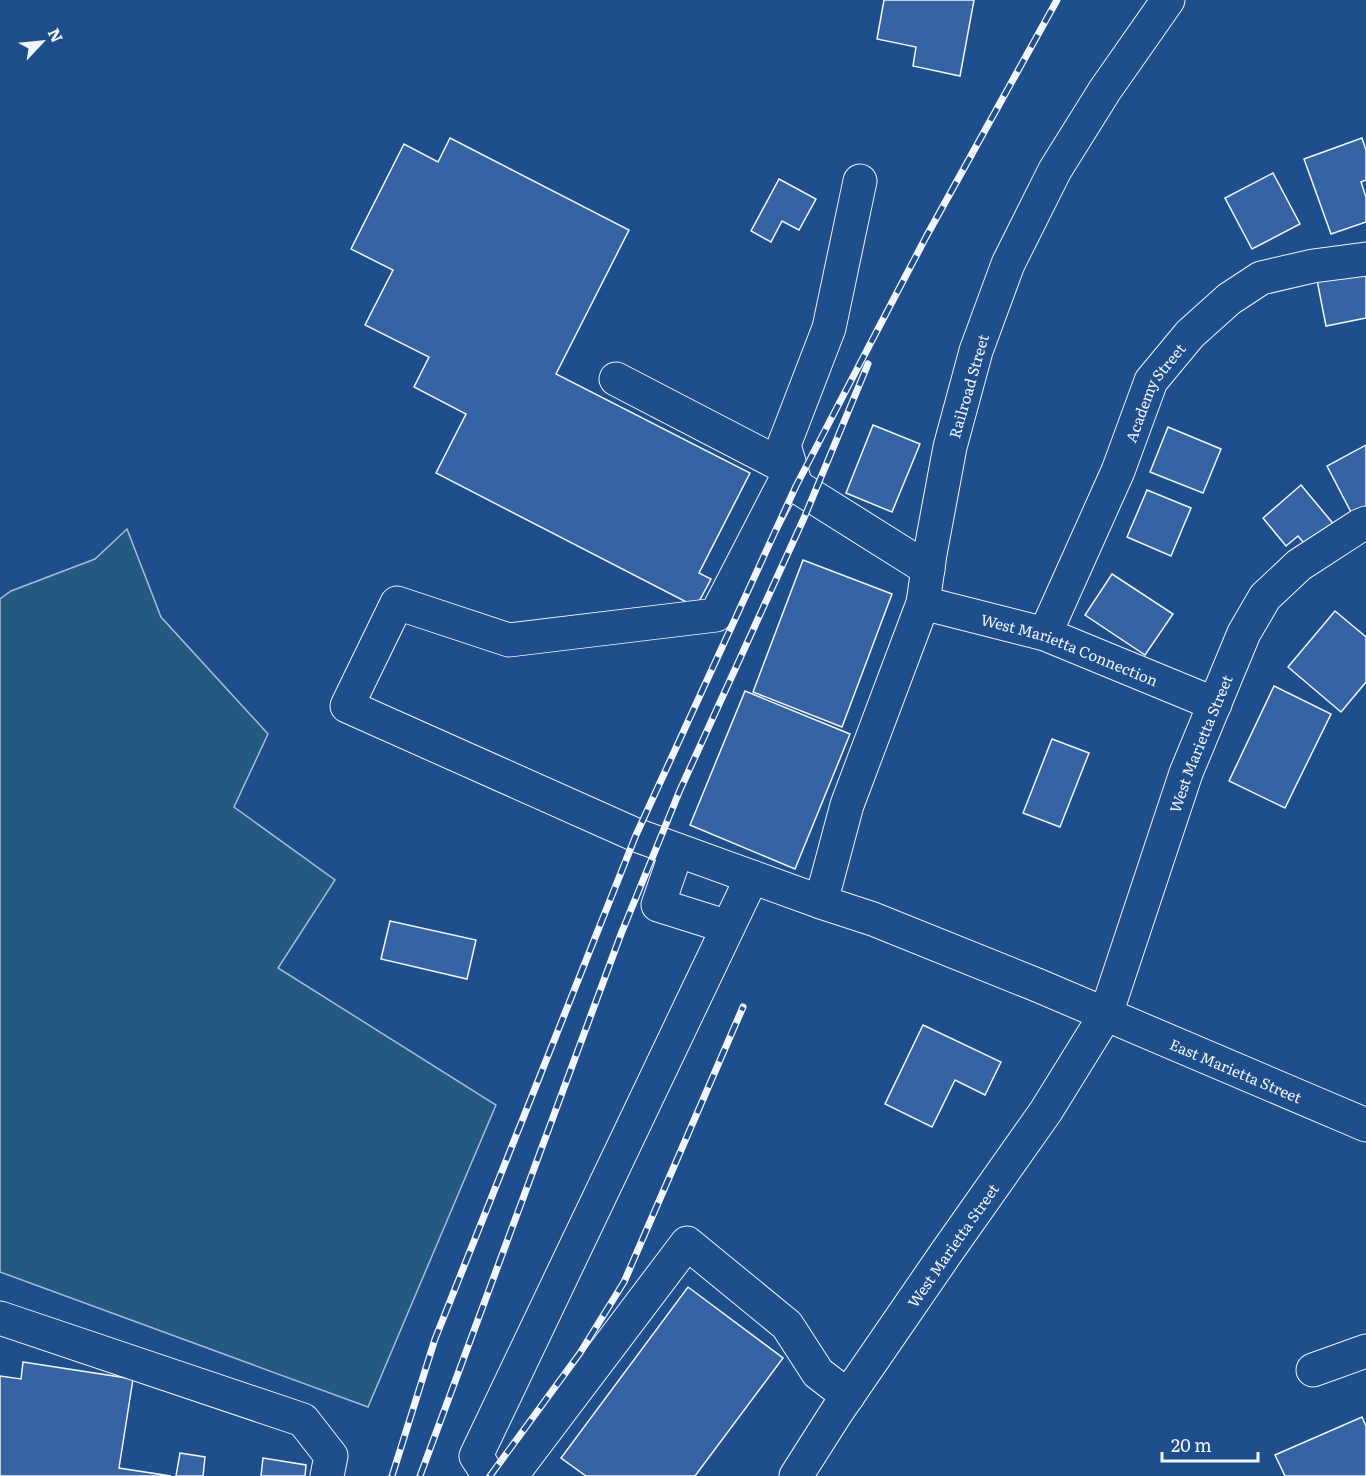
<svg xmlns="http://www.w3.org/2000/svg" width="1366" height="1476" viewBox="0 0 1366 1476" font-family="Literata,serif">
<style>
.green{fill:#245a82;stroke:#a8bbd7;stroke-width:1.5}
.building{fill:#3563a3;stroke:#f2f6ff;stroke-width:1.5}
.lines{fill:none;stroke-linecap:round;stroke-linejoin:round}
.minor-casing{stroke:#f2f6ff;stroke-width:35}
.minor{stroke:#1f4e8c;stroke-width:33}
.rail-casing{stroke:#f2f6ff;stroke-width:7}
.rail{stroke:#1f4e8c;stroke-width:4.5;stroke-dasharray:14;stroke-linecap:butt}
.labels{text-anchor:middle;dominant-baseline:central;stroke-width:4.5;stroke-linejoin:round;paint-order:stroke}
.street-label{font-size:15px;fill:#f2f6ff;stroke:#1f4e8c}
</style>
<rect width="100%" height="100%" fill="#1f4e8c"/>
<path class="green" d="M 127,529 L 161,617 L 268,734 L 234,807 L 335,880 L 278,968 L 496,1105 L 368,1407 L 0,1272 L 0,599 L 11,591 L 95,559 Z"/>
<g class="building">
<path d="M 884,0 L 974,0 L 960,76 L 913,66 L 916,47 L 877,39 Z"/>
<path d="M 450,138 L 629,230 L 556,374 L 750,473 L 699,573 L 711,579 L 696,607 L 436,473 L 466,414 L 414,387 L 429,357 L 365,325 L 393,270 L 351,249 L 404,144 L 438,162 Z"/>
<path d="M 1362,138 L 1366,150 L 1366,180 L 1361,182 L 1366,197 L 1366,222 L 1331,234 L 1304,159 Z"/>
<path d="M 1273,173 L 1300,224 L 1252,249 L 1225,198 Z"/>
<path d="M 779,179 L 816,199 L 799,230 L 782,221 L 771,242 L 751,231 Z"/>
<path d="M 1366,270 L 1366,318 L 1326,326 L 1317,280 Z"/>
<path d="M 873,425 L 920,444 L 892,512 L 846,493 Z"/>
<path d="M 1168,427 L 1221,449 L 1203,493 L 1150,472 Z"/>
<path d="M 1366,445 L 1366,507 L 1352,514 L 1327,466 Z"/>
<path d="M 1301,485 L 1336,527 L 1309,549 L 1298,536 L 1286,546 L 1263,518 Z"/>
<path d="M 1147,490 L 1191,508 L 1171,556 L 1127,537 Z"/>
<path d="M 803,560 L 892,594 L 842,727 L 753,692 Z"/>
<path d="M 1112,574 L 1173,614 L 1145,655 L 1085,615 Z"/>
<path d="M 1335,611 L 1366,637 L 1366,682 L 1341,712 L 1288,667 Z"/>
<path d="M 1274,686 L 1331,714 L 1285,808 L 1229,781 Z"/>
<path d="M 745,691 L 850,734 L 795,869 L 690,825 Z"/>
<path d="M 1052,739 L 1089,753 L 1060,827 L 1023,813 Z"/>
<path d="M 390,921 L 476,940 L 467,979 L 381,959 Z"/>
<path d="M 923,1025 L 1001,1062 L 985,1095 L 955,1080 L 932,1127 L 885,1104 Z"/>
<path d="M 688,1287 L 783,1358 L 695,1476 L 586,1476 L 561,1458 Z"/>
<path d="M 23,1362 L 133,1379 L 119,1468 L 171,1476 L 0,1476 L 0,1376 L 21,1379 Z"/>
<path d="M 1362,1417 L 1366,1426 L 1366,1476 L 1285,1476 L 1275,1455 Z"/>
<path d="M 180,1453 L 205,1457 L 203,1476 L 176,1476 Z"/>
<path d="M 263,1458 L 306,1465 L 305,1476 L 261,1476 Z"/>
</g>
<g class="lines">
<g class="minor-casing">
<g id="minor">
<path id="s1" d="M 1168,0 L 1105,90 L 1055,170 L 1008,264 L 976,351 L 950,447 L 930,554 L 923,603 L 847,805 L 821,902 L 873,919 L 1037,985 L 1366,1125"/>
<path d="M 860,181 L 829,328 L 784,445 L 796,486 L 928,569"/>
<path d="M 616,379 L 791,470 L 716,615 L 509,640 L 397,603 L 347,706 L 636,835 L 821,902"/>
<path id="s2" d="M 923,603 L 1045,634 L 1215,704"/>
<path id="s3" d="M 1045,634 L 1118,471 L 1151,381 L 1190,334 L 1229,299 L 1261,278 L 1313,266 L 1366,259"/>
<path d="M 677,850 L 658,905 L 728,927"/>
<path d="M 0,1318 L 303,1420 L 331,1456 L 327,1476"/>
<path d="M 1313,1370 L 1366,1351"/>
<path d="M 489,1476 L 476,1456 L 752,877"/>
<path d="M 511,1476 L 687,1243 L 787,1325 L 818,1373 L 848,1396"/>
<path id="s4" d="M 796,1476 L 836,1413 L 946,1253 L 1046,1111 L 1106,1014 L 1186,773 L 1244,633 L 1265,597 L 1299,565 L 1359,526 L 1366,523"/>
</g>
</g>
<use href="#minor" class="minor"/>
<g class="rail-casing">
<g id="rail">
<path d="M 392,1476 L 435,1339 L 636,835 L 796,486 L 926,237 L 1057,0"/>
<path d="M 420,1476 L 621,934 L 680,790 L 804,518 L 868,364"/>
<path d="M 490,1476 L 580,1353 L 624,1282 L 743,1007"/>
</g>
</g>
<use href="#rail" class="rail"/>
</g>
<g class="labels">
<g class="street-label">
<text transform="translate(968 386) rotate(-74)">Railroad Street</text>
<text stroke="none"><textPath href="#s3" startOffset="266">Academy Street</textPath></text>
<text stroke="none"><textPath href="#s2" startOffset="154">West Marietta Connection</textPath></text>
<text stroke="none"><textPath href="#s4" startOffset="843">West Marietta Street</textPath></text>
<text stroke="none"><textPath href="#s1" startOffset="1424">East Marietta Street</textPath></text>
<text stroke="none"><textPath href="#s4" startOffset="279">West Marietta Street</textPath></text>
</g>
</g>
<g transform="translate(42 42) rotate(64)" stroke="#1f4e8c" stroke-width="4.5" paint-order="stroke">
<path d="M0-4.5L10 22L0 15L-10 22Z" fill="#f2f6ff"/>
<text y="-9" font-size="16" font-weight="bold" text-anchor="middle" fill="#f2f6ff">N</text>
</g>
<path d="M1162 1452v9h96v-9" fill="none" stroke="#f2f6ff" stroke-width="3"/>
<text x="1171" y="1452" font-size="18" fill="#f2f6ff" stroke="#1f4e8c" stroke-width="4.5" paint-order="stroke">20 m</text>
</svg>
